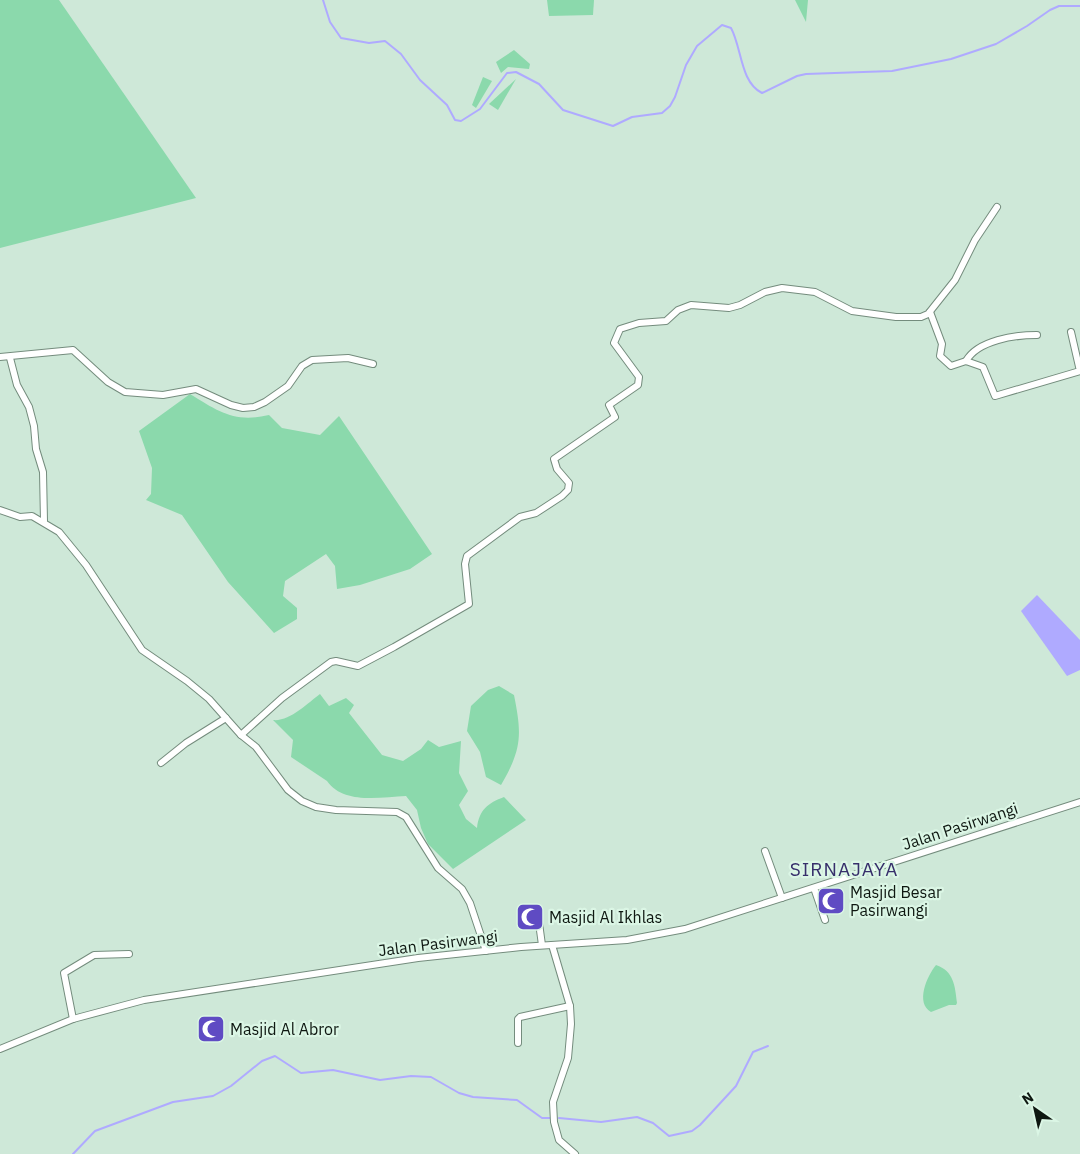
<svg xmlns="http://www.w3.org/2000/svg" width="1080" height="1154" viewBox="0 0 1080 1154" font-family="'IBM Plex Sans',sans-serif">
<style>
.green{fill:#8bd9ac}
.water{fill:#afaaff}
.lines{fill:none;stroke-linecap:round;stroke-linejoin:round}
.stream{stroke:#afaaff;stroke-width:2}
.minor-casing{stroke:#748c7d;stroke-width:8}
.minor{stroke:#fff;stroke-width:6}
.labels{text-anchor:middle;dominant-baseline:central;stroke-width:4.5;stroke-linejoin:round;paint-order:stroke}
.street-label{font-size:16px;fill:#0e1711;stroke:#dbf6e5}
.poi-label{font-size:16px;fill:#0e1711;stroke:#dbf6e5;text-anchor:start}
.quarter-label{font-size:19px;letter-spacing:1px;fill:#372f6b;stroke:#dbf6e5}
</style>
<rect width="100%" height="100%" fill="#cee8d8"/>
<g class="green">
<path d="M 0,0 L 59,0 L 196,198 L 0,248 Z"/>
<path d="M 547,0 L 594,0 L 593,15 L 549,16 Z"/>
<path d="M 795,0 L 808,0 L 806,22 Z"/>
<path d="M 514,50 L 530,64 L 529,69 L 508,67 L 501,73 L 496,62 Z"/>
<path d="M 483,77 L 492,81 L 476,108 L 472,105 Z"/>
<path d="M 516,79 L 498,110 L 489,104 Z"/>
<path d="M 190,394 C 219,412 235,423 269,415 L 282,428 L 320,435 L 339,416 L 432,554 L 410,569 L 360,585 L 337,589 L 335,566 L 326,554 L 285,581 L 283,596 L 297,608 L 297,619 L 274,633 L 228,582 L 182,515 L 146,500 L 151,494 L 152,468 L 139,431 Z"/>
<path d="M 499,686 L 514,695 C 522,735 522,749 501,785 L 486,777 L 480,752 L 467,731 L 471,706 L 488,690 Z"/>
<path d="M 320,694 L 329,706 L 346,698 L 354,705 L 349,713 L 382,755 L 403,761 L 421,749 L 428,740 L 439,747 L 461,741 L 459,773 L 468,791 L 459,805 L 466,819 L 477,828 C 479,810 488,803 504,797 L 526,820 L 453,869 L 428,844 L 421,828 L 417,810 L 406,796 C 381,797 344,805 327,781 L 291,757 L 293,740 L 273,720 C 289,722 308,703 320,694 Z"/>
<path d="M 936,965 C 954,971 955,986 957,1003 L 956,1005 L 949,1005 L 931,1012 C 915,1003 927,976 936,965 Z"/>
</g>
<path class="water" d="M 1037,595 L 1080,640 L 1080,670 L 1067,676 L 1021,611 Z"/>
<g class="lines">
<g class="stream">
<path d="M 323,0 L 330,22 L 341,38 L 369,43 L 385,41 L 401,54 L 420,80 L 447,105 L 455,120 L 461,121 L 480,109 L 507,73 L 516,72 L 539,84 L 563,110 L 613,126 L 632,117 L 662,113 L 670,106 L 675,97 L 686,65 L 697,46 L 722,25 L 731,28 C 742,48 740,82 762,93 L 797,76 L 806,74 L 892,71 L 951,59 L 996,44 L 1027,26 L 1050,10 L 1059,6 L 1080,6"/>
<path d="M 559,1118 L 601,1122 L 637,1117 L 653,1123 L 669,1136 L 692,1131 L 700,1125 L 736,1086 L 753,1052 L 768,1046"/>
<path d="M 73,1154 L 95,1131 L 173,1102 L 213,1096 L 231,1086 L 262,1061 L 275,1056 L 301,1073 L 333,1070 L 380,1080 L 411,1076 L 431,1077 L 459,1093 L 473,1097 L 517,1100 L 542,1118 L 550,1118"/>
</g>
<g class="minor-casing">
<g id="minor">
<path d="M 930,312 L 942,344 L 940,356 L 951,366 L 966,361 L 983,367 L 995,396 L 1080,371 L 1071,332"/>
<path d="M 0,357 L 73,350 L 108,382 L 125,392 L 163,395 L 196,389 L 231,405 L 243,408 L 254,407 L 265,402 L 288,386 L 302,366 L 312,360 L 348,358 L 373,364"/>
<path d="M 10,358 L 17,385 L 29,407 L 34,426 L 36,449 L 43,472 L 44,521"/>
<path d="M 966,361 C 978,340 1015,335 1037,335"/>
<path d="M 0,510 L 20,517 L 32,516 L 59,532 L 86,565 L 142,650 L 187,681 L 209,699 L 241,735 L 256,747 L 288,790 L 302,801 L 316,807 L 336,810 L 397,812 L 406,817 L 438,868 L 462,889 L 470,903 L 486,951"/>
<path d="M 241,735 L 282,698 L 331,662 L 336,661 L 358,666 L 394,647 L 469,604 L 465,564 L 467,556 L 520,517 L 536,513 L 562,496 L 568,490 L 569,483 L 557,469 L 554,459 L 615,417 L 609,405 L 638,385 L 639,377 L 614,343 L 620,329 L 639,323 L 666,321 L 678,310 L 691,305 L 729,308 L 740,305 L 765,292 L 782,288 L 815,292 L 852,311 L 896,317 L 921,317 L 928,314 L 955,280 L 975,240 L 997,207"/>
<path d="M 161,763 L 186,743 L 226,718"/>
<path d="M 765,851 L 782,898"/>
<path d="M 814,888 L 825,920"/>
<path d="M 539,923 L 542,945"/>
<path d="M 552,945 L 570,1006 L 571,1024 L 568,1058 L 553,1102 L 554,1122 L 559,1140 L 575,1154"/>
<path d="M 73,1019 L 64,973 L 94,955 L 129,954"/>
<path d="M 518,1043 L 518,1019 L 520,1017 L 570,1006"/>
<path d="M 0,1049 L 73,1019 L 144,1000 L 418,958 L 521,947 L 627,940 L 685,929 L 1080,802"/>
</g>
</g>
<use href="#minor" class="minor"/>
</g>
<defs>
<g id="mosque-square" transform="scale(1.4375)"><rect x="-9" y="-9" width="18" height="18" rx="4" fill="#5f4bc3" stroke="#dbf6e5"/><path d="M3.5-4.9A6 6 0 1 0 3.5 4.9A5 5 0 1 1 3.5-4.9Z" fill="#fff"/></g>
</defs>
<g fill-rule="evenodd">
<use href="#mosque-square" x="831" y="901"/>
<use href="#mosque-square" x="530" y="917"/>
<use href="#mosque-square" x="211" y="1029"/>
</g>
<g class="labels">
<g class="street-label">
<text transform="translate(960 826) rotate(-18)">Jalan Pasirwangi</text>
<text transform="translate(438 943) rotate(-7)">Jalan Pasirwangi</text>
</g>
<g class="poi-label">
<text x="850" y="892">Masjid Besar<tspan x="850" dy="18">Pasirwangi</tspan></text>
<text x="549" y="917">Masjid Al Ikhlas</text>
<text x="230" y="1029">Masjid Al Abror</text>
</g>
<g class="quarter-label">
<text x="844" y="869">SIRNAJAYA</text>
</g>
</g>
<g transform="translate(1035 1109) rotate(326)" stroke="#dbf6e5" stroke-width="4" paint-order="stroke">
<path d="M0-4L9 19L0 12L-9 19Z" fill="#0e1711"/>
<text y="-8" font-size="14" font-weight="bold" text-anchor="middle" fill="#0e1711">N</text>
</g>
</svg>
